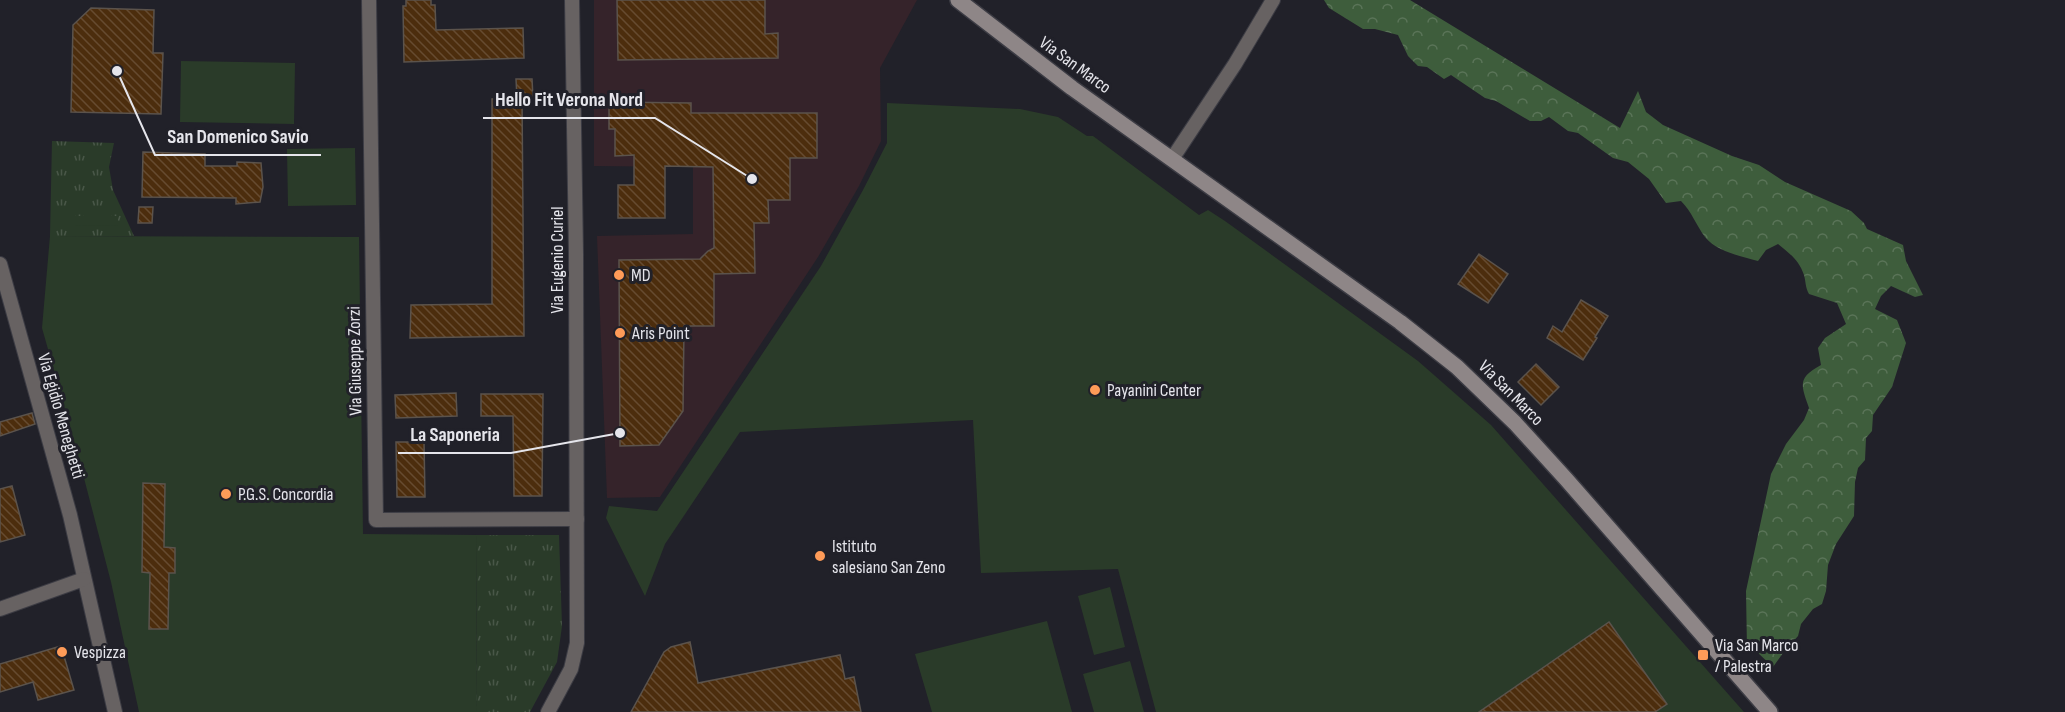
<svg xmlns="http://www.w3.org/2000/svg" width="2065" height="712" viewBox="0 0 2065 712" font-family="'Sofia Sans Condensed',sans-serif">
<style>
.commercial{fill:#35232a}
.grass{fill:url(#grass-tufts)}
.forest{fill:url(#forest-crowns)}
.pitch{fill:#2a3b29}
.building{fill:url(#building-back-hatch);stroke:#5b534c;stroke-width:1.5}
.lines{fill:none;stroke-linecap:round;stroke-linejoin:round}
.minor-casing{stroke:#3c3c44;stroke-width:16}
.secondary-casing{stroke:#3c3c44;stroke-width:18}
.minor{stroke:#676262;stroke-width:14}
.secondary{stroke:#8e8687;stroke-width:15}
.poi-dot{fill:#fe9b58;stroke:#212129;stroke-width:2}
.labels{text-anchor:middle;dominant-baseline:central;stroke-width:6;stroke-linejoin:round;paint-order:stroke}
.street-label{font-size:18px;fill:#e5e5eb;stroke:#212129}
.poi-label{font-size:18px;fill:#e5e5eb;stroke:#212129;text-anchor:start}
.leader{fill:none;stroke:#e5e5eb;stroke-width:2}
.callout-dot{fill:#e5e5eb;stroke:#212129;stroke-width:2}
.callout-label{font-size:20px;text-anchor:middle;font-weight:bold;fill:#e5e5eb;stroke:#212129;stroke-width:6;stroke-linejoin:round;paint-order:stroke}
</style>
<defs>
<pattern id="grass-tufts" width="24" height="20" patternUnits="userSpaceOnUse" patternTransform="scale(1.5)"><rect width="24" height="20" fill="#2a3b29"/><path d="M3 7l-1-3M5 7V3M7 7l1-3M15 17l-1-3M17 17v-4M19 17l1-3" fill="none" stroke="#495748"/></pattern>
<pattern id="forest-crowns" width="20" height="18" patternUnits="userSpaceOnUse" patternTransform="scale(1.5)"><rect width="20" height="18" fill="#3e5d3c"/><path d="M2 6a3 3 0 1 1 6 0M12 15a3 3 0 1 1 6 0" fill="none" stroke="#5a7458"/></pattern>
<pattern id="building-back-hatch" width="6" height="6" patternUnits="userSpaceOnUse" patternTransform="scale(1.5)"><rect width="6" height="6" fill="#4c2d0d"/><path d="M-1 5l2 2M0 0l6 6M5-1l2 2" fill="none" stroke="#664b30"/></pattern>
</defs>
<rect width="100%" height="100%" fill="#212129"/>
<path class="commercial" d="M 594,0 L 917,0 L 880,68 L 881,141 L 859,186 L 818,257 L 660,497 L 607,498 L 597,236 L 693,234 L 693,167 L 594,166 Z"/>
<g class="grass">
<path d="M 52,141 L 114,143 L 109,167 L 113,190 L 134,236 L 50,236 Z"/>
<path d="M 477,535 L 559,535 L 562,626 L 557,662 L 530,712 L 476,712 Z"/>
</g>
<path class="forest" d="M 1324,0 L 1410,0 L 1620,128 L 1638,91 L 1646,112 L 1663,125 L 1732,156 L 1759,165 L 1785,182 L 1851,211 L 1864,223 L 1867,229 L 1903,245 L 1906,261 L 1923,295 L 1915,297 L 1891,286 L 1881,296 L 1875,309 L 1897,320 L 1906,343 L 1892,387 L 1873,415 L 1872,431 L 1866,438 L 1865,460 L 1858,468 L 1855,482 L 1854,516 L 1836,544 L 1828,565 L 1826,591 L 1822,604 L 1813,609 L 1801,624 L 1798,636 L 1783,653 L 1773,667 L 1757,652 L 1747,649 L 1746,591 L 1771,474 L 1786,444 L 1804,420 L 1809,408 C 1801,385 1797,378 1821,365 L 1818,348 L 1825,338 L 1846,324 L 1837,303 L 1809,294 C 1805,287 1806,282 1804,275 C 1799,260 1789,253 1778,244 L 1766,250 L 1758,261 C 1741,256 1717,252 1705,237 C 1696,225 1692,212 1681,201 L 1666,203 L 1649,179 L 1628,162 L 1613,158 L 1578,133 L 1568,131 L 1549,117 L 1541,121 L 1530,121 L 1496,101 L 1485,98 L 1451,75 L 1444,79 L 1427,67 L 1418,66 L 1408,56 L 1398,35 L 1375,29 L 1363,29 L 1329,8 Z"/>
<g class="pitch">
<path d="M 181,61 L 295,63 L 294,124 L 180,122 Z"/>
<path d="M 887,103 L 1020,109 L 1058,117 L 1087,136 L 1093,136 L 1199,215 L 1208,210 L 1225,221 L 1418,361 L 1491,425 L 1744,712 L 1156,712 L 1118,569 L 981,573 L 973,420 L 740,432 L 665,544 L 645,596 L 606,518 L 609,506 L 657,511 L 821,266 L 863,190 L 887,143 Z"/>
<path d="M 355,148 L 356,205 L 288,206 L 287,149 Z"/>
<path d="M 74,216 L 118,216 L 118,226 L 74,225 Z"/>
<path d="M 50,236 L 359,237 L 363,534 L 477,535 L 476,712 L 139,712 L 111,582 L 78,455 L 42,328 Z"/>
<path d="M 1110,587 L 1125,647 L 1094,655 L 1078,596 Z"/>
<path d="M 1047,621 L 1072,712 L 932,712 L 915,654 Z"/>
<path d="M 1130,661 L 1144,712 L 1094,712 L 1083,674 Z"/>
</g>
<g class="building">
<path d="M 406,0 L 431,0 L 431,5 L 435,5 L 436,30 L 523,28 L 524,58 L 404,62 L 403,6 L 406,6 Z"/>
<path d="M 617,0 L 765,0 L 765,34 L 778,33 L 778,58 L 618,60 Z"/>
<path d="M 91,8 L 154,10 L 153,53 L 163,53 L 161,114 L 71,112 L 73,25 Z"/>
<path d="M 516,79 L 532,79 L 533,98 L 517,98 Z"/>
<path d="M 522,98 L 524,336 L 410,338 L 411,305 L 492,304 L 492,99 Z"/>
<path d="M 609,102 L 691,103 L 691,113 L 817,113 L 817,158 L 790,158 L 790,200 L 768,200 L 769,223 L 754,223 L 755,273 L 714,274 L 714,326 L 684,326 L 683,411 L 659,445 L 620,446 L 619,260 L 700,259 L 708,251 L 714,248 L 713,167 L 665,166 L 665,218 L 618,218 L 618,185 L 634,185 L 634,155 L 615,156 L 615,129 L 609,129 Z"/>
<path d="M 143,152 L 205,154 L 205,166 L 237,166 L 237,162 L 261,163 L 263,187 L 260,202 L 236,204 L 236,198 L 142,197 Z"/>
<path d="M 139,207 L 153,207 L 152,223 L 138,223 Z"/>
<path d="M 1479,254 L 1508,274 L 1488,303 L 1458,284 Z"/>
<path d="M 1581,300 L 1608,316 L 1595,337 L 1597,338 L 1583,360 L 1547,338 L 1553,326 L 1562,332 Z"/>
<path d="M 1536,364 L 1559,387 L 1541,405 L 1518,382 Z"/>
<path d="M 456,393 L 457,416 L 396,418 L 395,395 Z"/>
<path d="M 481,394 L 543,394 L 542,496 L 514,496 L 513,416 L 481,416 Z"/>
<path d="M 32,413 L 35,424 L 0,436 L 0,422 Z"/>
<path d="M 396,442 L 424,442 L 425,497 L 397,497 Z"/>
<path d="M 143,483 L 165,484 L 164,547 L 175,548 L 175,573 L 169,573 L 168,629 L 149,629 L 150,573 L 142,572 Z"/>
<path d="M 12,486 L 25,535 L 0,542 L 0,489 Z"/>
<path d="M 1609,622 L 1667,704 L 1655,712 L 1479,712 Z"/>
<path d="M 690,642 L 698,683 L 840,655 L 845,679 L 854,677 L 861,712 L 631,712 L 664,652 L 671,647 Z"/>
<path d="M 61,646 L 74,690 L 38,700 L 33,682 L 0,692 L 0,664 Z"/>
</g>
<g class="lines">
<g class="minor-casing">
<g id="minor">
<path d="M 369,0 L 376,520 L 577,519"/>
<path d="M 1172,159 L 1235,64 L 1273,0"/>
<path d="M 0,264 L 70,515 L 115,712"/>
<path d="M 0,609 L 84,579"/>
<path d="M 548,712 L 571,669 L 577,643 L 576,254 L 572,0"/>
</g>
</g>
<g class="secondary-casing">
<path id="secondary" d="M 958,0 L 1072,88 L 1400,322 L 1457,367 L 1515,423 L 1566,479 L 1770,712"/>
</g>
<use href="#minor" class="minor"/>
<use href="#secondary" class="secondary"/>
</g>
<g class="poi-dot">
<circle cx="619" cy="275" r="6"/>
<circle cx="620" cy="333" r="6"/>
<circle cx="1095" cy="390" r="6"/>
<circle cx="226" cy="494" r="6"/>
<circle cx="820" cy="556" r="6"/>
<circle cx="62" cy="652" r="6"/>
<rect x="1697" y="649" width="12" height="12" rx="3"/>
</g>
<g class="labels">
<g class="street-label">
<text transform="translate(1075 65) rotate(36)">Via San Marco</text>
<text transform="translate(557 260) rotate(-90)">Via Eugenio Curiel</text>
<text transform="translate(355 361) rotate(-91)">Via Giuseppe Zorzi</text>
<text transform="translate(1511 393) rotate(45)">Via San Marco</text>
<text transform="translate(61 416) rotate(74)">Via Egidio Meneghetti</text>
</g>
<g class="poi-label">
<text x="631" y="275">MD</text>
<text x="632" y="333">Aris Point</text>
<text x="1107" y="390">Payanini Center</text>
<text x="238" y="494">P.G.S. Concordia</text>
<text x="832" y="546">Istituto<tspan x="832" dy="21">salesiano San Zeno</tspan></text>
<text x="1715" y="645">Via San Marco<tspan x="1715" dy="21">/ Palestra</tspan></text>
<text x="74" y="652">Vespizza</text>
</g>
</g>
<path class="leader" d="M752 179L655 118H483M117 71L155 155H321M620 433L511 453H398"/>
<g class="callout-dot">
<circle cx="752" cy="179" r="6"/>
<circle cx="117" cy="71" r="6"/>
<circle cx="620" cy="433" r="6"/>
</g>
<g class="callout-label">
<text x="569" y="106">Hello Fit Verona Nord</text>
<text x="238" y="143">San Domenico Savio</text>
<text x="455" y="441">La Saponeria</text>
</g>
</svg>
